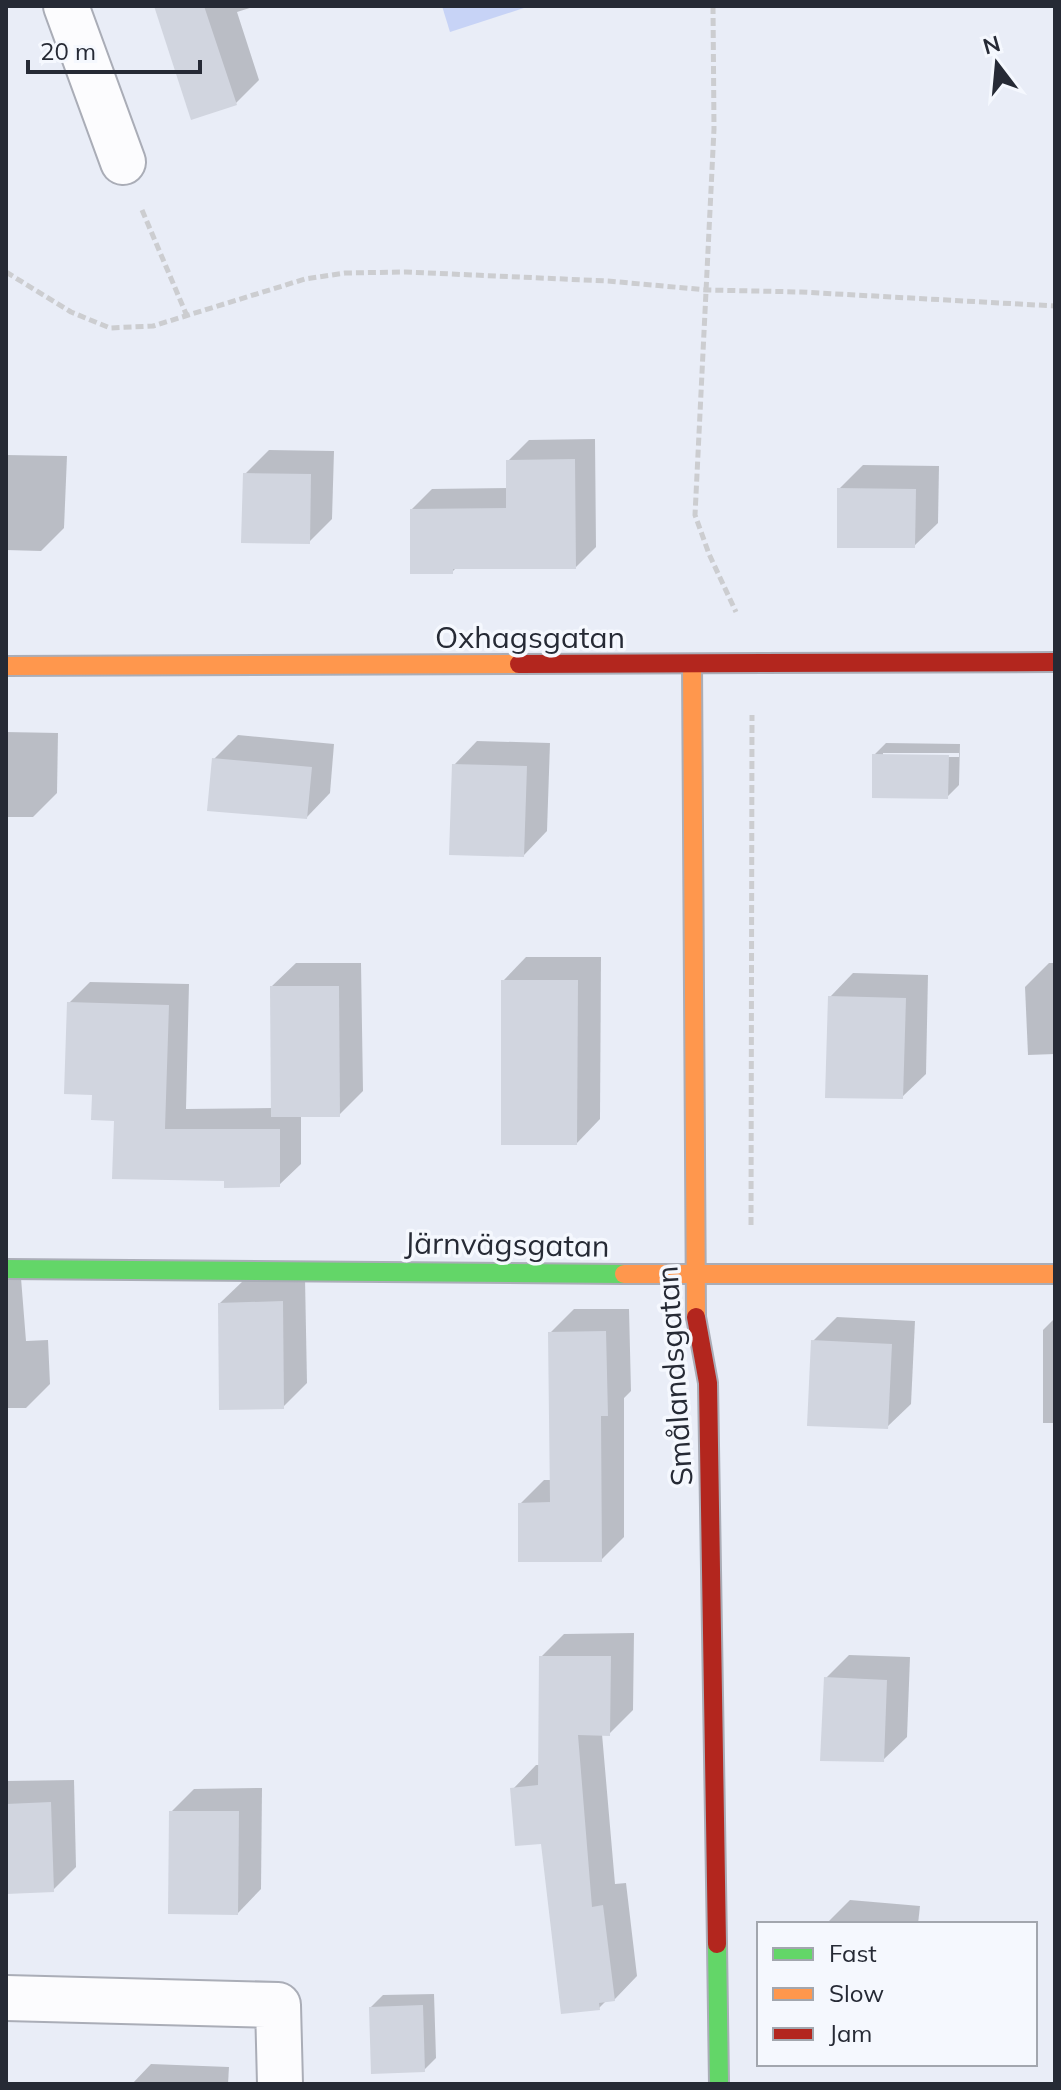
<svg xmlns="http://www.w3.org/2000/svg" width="1061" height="2090" viewBox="0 0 1061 2090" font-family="Mulish,sans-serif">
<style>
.green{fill:#c7d3f6}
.shadow{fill:#0003;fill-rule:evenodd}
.building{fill:#d1d5df}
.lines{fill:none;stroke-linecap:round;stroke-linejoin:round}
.street-casing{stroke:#aaadb7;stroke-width:48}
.fast-casing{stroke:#aaadb7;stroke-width:22}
.slow-casing{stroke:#aaadb7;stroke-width:22}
.jam-casing{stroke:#aaadb7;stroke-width:22}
.path{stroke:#cccdd0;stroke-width:5;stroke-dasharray:8 4;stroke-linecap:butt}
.street{stroke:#fcfcfe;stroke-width:44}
.fast{stroke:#63d668;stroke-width:18}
.slow{stroke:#ff974d;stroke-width:18}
.jam{stroke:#b3261e;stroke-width:18}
.labels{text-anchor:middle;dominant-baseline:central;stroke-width:7;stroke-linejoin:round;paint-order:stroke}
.street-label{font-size:30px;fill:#262a35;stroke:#f5f8fe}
</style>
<rect width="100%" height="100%" fill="#e9edf7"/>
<path class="green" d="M 442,6 L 530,6 L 450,32 Z"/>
<g class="shadow">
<path d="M 156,6 L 256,6 L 237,12 L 259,80 L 236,103 Z"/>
<path d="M 595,439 L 596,547 L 576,567 L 457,567 L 452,572 L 412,509 L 432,489 L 508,488 L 508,461 L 529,440 Z"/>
<path d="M 269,450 L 334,451 L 332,519 L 309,542 L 245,474 Z"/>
<path d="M 6,455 L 67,456 L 64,528 L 41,551 L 6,550 Z"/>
<path d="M 863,465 L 939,466 L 938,523 L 914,546 L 839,489 Z"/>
<path d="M 6,732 L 58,733 L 57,793 L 33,817 L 6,817 Z"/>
<path d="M 238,735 L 334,744 L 330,793 L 307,817 L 214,759 Z"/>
<path d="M 477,741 L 550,743 L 547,831 L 524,855 L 454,765 Z"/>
<path d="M 886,743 L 960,744 L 959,785 L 947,797 L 874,755 ZM 883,753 L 959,753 L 959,757 L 883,757 Z"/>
<path d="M 526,957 L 601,957 L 600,1119 L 577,1143 L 503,981 Z"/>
<path d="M 296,963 L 361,963 L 363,1091 L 339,1115 L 301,1115 L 301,1164 L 279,1185 L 226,1179 L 116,1119 L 94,1093 L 69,1003 L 90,982 L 189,984 L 186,1109 L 273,1108 L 272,986 Z"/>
<path d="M 1049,963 L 1055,963 L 1055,1054 L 1028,1055 L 1025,987 Z"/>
<path d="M 853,973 L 928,975 L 926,1074 L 902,1097 L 830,997 Z"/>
<path d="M 6,1278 L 21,1278 L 26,1341 L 48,1340 L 50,1384 L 26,1408 L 6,1408 Z"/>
<path d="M 305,1278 L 307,1383 L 283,1407 L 220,1303 L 244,1280 Z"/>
<path d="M 574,1309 L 629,1309 L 631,1391 L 624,1398 L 624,1537 L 601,1560 L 520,1504 L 544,1480 L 552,1480 L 550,1333 Z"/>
<path d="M 837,1317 L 915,1321 L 911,1404 L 887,1427 L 813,1341 Z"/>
<path d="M 1055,1318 L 1055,1423 L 1043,1423 L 1043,1330 Z"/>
<path d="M 634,1633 L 633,1710 L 609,1734 L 602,1734 L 615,1884 L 626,1883 L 637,1976 L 614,2000 L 607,2000 L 599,2008 L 543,1842 L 513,1789 L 536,1765 L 540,1765 L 541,1657 L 564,1634 Z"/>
<path d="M 849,1655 L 910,1657 L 907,1737 L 883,1760 L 826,1678 Z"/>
<path d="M 74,1780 L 76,1867 L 53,1890 L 6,1892 L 6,1781 Z"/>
<path d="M 262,1788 L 261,1889 L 238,1913 L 171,1812 L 194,1789 Z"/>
<path d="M 850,1900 L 920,1906 L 918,1924 L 826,1924 Z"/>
<path d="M 434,1994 L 436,2058 L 424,2070 L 371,2007 L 383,1995 Z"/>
<path d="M 151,2064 L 229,2067 L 228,2084 L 132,2084 Z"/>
</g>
<g class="building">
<path d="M 154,6 L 204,6 L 237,105 L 191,120 Z"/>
<path d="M 575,459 L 576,569 L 453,569 L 453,574 L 410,574 L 410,509 L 506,508 L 506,460 Z"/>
<path d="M 243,473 L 311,474 L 310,544 L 241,543 Z"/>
<path d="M 837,488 L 916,489 L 915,548 L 837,548 Z"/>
<path d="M 872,754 L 949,755 L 948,799 L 872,798 Z"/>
<path d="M 212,758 L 312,767 L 307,819 L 207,811 Z"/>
<path d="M 452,764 L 527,766 L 524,857 L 449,855 Z"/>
<path d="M 501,980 L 578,980 L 577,1145 L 501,1145 Z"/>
<path d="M 270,986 L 339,986 L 340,1117 L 271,1117 Z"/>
<path d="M 828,996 L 906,998 L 903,1099 L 825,1098 Z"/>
<path d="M 67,1002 L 169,1005 L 165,1129 L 280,1129 L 280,1187 L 224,1188 L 224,1181 L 112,1179 L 114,1121 L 91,1120 L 92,1095 L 64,1094 Z"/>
<path d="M 283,1301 L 284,1409 L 219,1410 L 218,1303 Z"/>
<path d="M 606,1331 L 608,1416 L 601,1416 L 602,1562 L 518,1562 L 518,1503 L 550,1502 L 548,1332 Z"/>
<path d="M 811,1340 L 892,1344 L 888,1429 L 807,1426 Z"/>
<path d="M 539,1656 L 611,1656 L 610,1736 L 578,1735 L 592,1907 L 603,1905 L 615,2001 L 599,2003 L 600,2010 L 561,2014 L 541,1844 L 515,1846 L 510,1788 L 538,1785 Z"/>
<path d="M 824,1677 L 887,1680 L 884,1762 L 820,1761 Z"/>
<path d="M 51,1802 L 54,1892 L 6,1894 L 6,1804 Z"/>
<path d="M 169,1811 L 239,1811 L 238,1915 L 168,1914 Z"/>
<path d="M 423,2005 L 425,2072 L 371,2074 L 369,2007 Z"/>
</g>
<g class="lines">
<g class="street-casing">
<g id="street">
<path d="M 66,6 L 123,162"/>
<path d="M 6,1998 L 278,2005 L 280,2084"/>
</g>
</g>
<g class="fast-casing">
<g id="fast">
<path d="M 6,1269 L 624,1274"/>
<path d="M 717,1944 L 719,2084"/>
</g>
</g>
<g class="slow-casing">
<g id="slow">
<path d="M 692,664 L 696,1317"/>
<path d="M 6,666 L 519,664"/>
<path d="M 624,1274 L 1055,1274"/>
</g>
</g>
<g class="jam-casing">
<g id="jam">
<path d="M 519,664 L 1055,662"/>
<path d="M 696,1317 L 708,1383 L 717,1944"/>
</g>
</g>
<g class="path">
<path d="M 713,6 L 714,129 L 695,515 L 709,554 L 736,612"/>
<path d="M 142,210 L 187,316"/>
<path d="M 6,272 L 71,312 L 110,328 L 153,326 L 305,279 L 345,273 L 406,272 L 608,281 L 707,290 L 801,292 L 1055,306"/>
<path d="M 751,1225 L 752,715"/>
</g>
<use href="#street" class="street"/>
<use href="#fast" class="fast"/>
<use href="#slow" class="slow"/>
<use href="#jam" class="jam"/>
</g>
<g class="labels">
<g class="street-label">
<text x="530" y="637">Oxhagsgatan</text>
<text transform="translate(507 1244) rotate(1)">Järnvägsgatan</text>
<text transform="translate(674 1376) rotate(-94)">Smålandsgatan</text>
</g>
</g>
<rect width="1061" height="2090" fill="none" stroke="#262a35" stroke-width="16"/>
<rect x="757" y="1922" width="280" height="144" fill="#f5f8fe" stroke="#a2a6ae" stroke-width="2"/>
<rect x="773" y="1948" width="40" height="12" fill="#63d668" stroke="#a2a6ae" stroke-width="2"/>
<text x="829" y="1962" font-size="24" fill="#262a35">Fast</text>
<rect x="773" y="1988" width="40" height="12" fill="#ff974d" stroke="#a2a6ae" stroke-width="2"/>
<text x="829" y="2002" font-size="24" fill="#262a35">Slow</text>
<rect x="773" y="2028" width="40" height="12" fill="#b3261e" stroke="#a2a6ae" stroke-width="2"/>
<text x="829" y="2042" font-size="24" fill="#262a35">Jam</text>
<g transform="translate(997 64) rotate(344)" stroke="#f5f8fe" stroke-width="6" paint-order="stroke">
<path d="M0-6L14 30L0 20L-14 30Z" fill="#262a35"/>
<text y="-12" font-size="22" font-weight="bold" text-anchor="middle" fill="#262a35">N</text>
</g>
<path d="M28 60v12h172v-12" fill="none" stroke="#262a35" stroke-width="4"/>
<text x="40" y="60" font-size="24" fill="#262a35" stroke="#f5f8fe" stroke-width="6" paint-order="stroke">20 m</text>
</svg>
